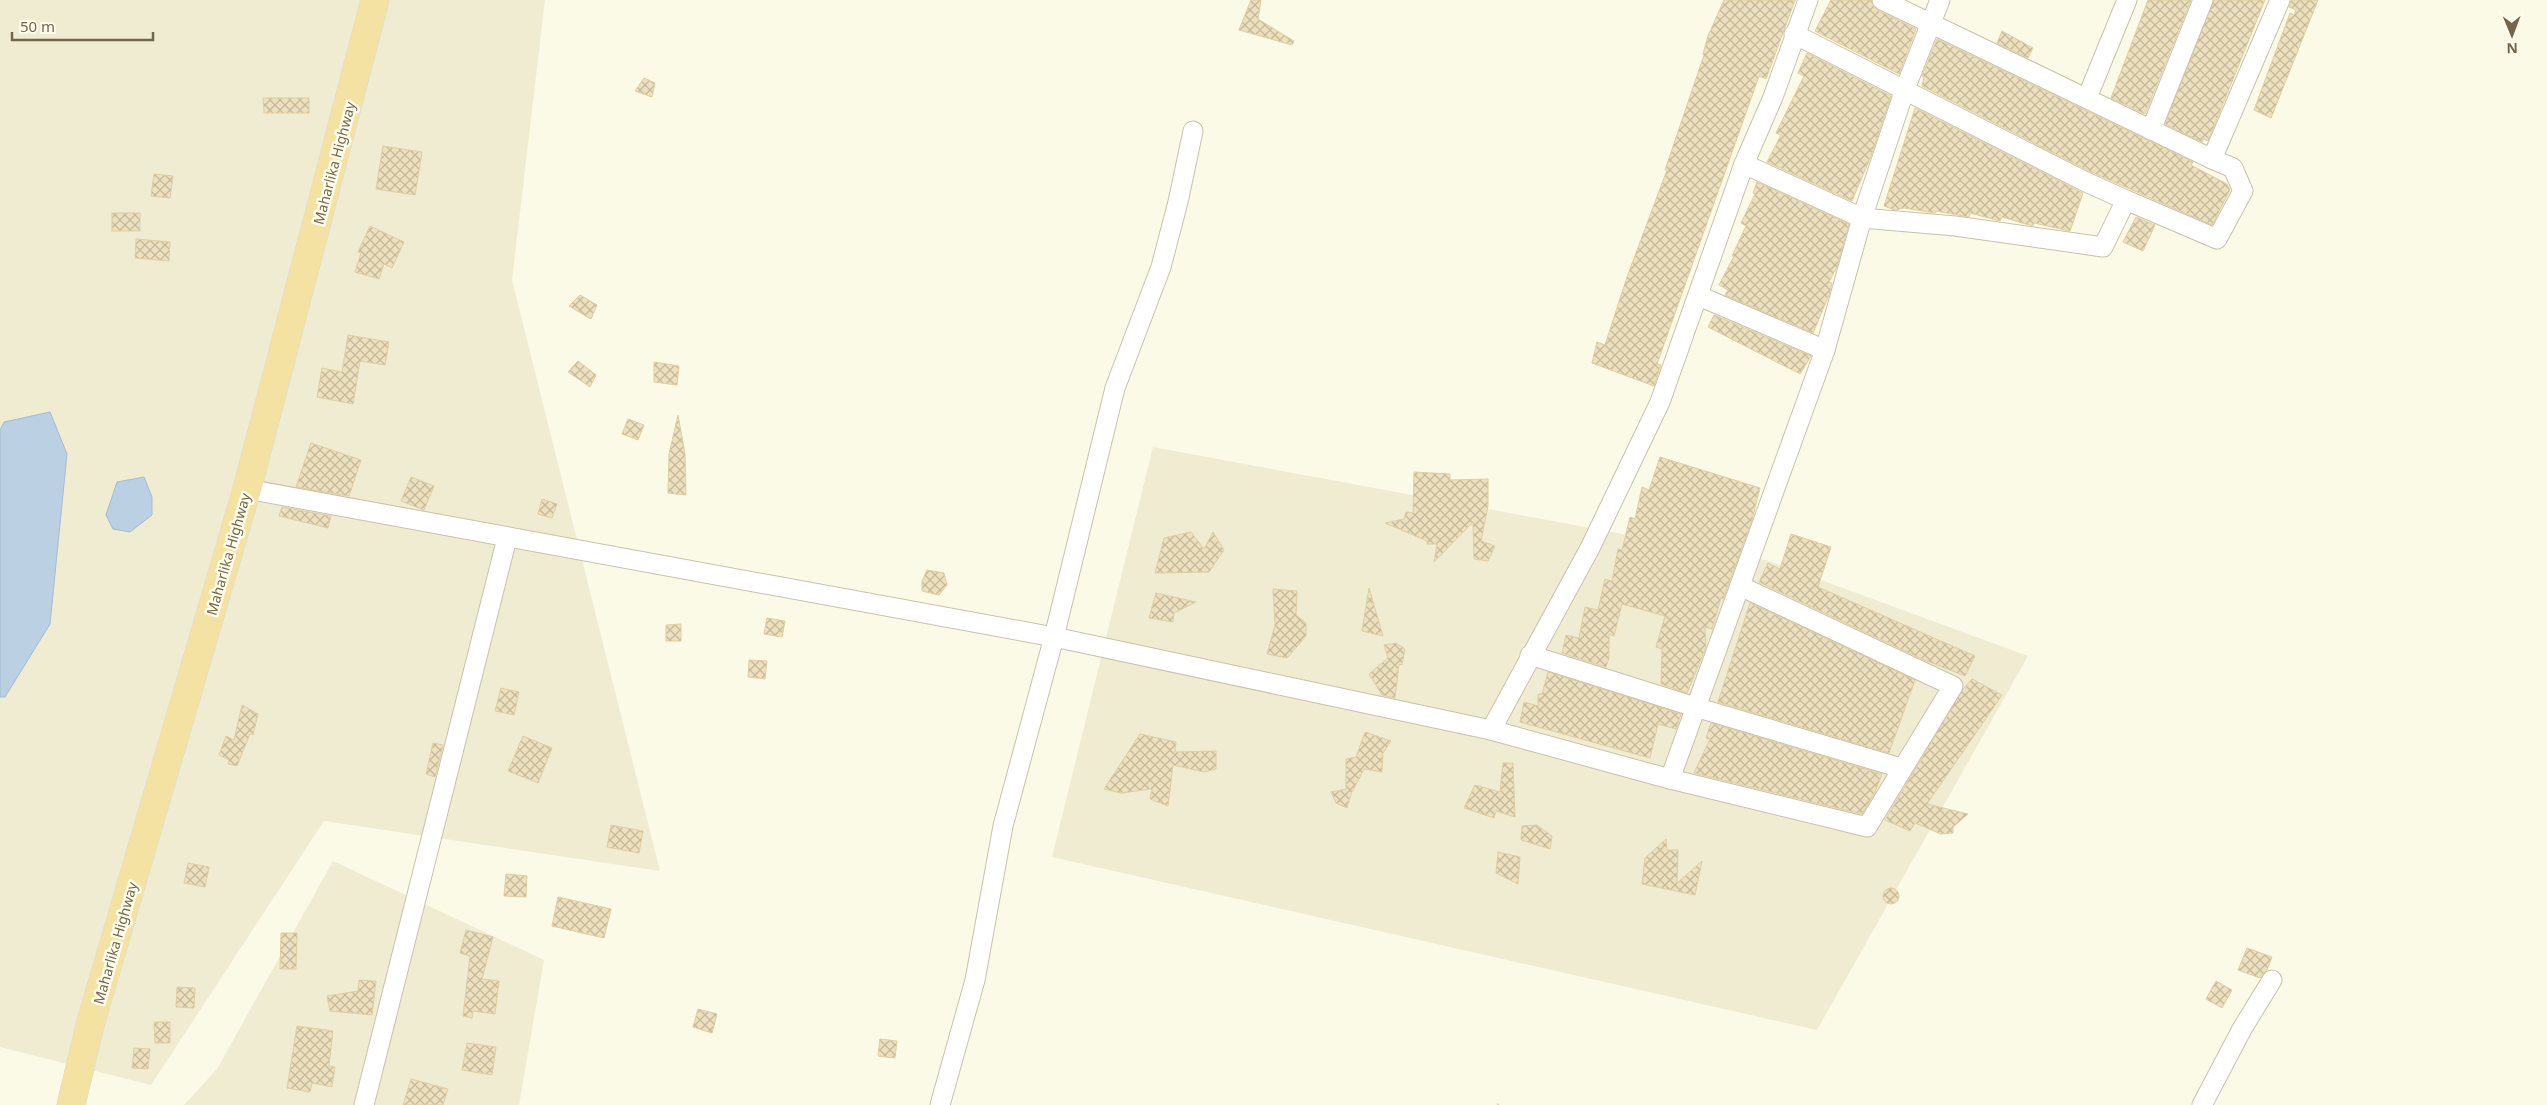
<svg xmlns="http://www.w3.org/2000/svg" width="2547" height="1105" viewBox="0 0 2547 1105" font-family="'Noto Sans',sans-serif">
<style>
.residential{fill:#efecd2}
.water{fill:#bbd0e3;stroke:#a2bcd4}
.building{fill:url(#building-cross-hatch);stroke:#e0cea1}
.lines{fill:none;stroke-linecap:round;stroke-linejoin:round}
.minor-casing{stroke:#c9c2aa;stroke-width:21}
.trunk-casing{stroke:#dddbd4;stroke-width:29}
.path{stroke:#d3c6a2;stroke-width:3;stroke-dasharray:1 4;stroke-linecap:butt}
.minor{stroke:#fff;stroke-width:19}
.trunk{stroke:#f3e2a2;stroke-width:28}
.labels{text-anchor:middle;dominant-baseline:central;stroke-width:5;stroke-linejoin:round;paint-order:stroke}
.street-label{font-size:14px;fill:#72674c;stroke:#fefdec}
</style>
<defs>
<pattern id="building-cross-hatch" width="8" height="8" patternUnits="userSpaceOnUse" patternTransform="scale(1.25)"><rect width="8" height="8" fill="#ece0bd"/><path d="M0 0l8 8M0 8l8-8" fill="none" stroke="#c4b99c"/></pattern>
</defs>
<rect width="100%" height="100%" fill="#fbfae6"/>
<g class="residential">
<path d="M 0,0 L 545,0 L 512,280 L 660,871 L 324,821 L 151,1085 L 0,1047 Z"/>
<path d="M 1153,447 L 1769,561 L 2028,656 L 1817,1030 L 1052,857 Z"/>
<path d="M 333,861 L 544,960 L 519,1105 L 184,1105 L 217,1069 Z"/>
</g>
<g class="water">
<path d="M 50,412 L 67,454 L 50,624 L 5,697 L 0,697 L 0,430 L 4,422 Z"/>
<path d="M 144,477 L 152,497 L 152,515 L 130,532 L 113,529 L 106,515 L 117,482 Z"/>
</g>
<g class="building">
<path d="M 1251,0 L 1261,0 L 1258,19 L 1294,41 L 1292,45 L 1239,30 Z"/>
<path d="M 1724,0 L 1795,0 L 1766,79 L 1759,76 L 1657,364 L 1661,365 L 1654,386 L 1592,363 L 1597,342 L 1605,345 L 1627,277 L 1667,170 L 1665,170 L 1704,55 L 1703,54 L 1708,36 Z"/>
<path d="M 1831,0 L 1871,0 L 1877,10 L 1916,29 L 1899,74 L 1815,31 Z"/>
<path d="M 2148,0 L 2191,0 L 2145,114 L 2111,98 Z"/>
<path d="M 2214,0 L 2265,0 L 2208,141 L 2203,139 L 2202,142 L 2165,124 Z"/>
<path d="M 2291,0 L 2318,0 L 2271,118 L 2254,110 L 2290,13 L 2294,15 L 2296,10 L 2289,7 Z"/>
<path d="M 2002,31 L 2033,48 L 2028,58 L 1997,43 Z"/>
<path d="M 1937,39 L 2193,162 L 2191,165 L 2227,184 L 2230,190 L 2212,225 L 2089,171 L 1922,86 L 1924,77 L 1922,76 Z"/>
<path d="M 1807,53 L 1891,96 L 1871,156 L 1852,201 L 1767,162 L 1781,135 L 1776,133 L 1804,76 L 1798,73 Z"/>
<path d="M 644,78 L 655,83 L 652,97 L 635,91 Z"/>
<path d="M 263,98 L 309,98 L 309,113 L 264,113 Z"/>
<path d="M 1915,108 L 2083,193 L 2070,231 L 2034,223 L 2033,226 L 2029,225 L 2002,217 L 2000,221 L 1970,213 L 1969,217 L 1936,211 L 1935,213 L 1904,208 L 1895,210 L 1884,206 Z"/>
<path d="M 383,146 L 422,152 L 415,195 L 376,189 Z"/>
<path d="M 154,174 L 173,176 L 170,198 L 151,196 Z"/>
<path d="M 1757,182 L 1849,224 L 1837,267 L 1829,282 L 1832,283 L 1829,295 L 1813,333 L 1725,295 L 1728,290 L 1719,285 L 1734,256 L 1732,256 L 1746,226 L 1741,223 L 1755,194 L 1753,193 Z"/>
<rect x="112" y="213" width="28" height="18"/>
<path d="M 2136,217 L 2155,225 L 2143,251 L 2123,242 Z"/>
<path d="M 370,226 L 404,242 L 392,268 L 384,264 L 379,279 L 355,272 L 361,253 L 358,252 Z"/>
<path d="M 136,239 L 170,242 L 169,261 L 135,258 Z"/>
<path d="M 580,295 L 597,305 L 591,319 L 569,306 Z"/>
<path d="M 1714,315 L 1811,356 L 1800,374 L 1708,327 Z"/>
<path d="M 348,335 L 389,342 L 385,365 L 360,361 L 353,404 L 317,397 L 322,368 L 342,372 Z"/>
<path d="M 578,361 L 596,375 L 590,387 L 568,372 Z"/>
<path d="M 654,362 L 679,366 L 677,385 L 654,382 Z"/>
<path d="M 678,415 L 685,454 L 686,495 L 668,493 L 669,454 Z"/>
<path d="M 628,419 L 644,425 L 638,440 L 622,434 Z"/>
<path d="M 311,443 L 361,460 L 349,496 L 296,487 Z"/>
<path d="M 1660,457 L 1760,488 L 1752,520 L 1723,599 L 1721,598 L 1712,629 L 1705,627 L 1706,647 L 1687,693 L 1661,684 L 1662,649 L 1656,647 L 1665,616 L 1622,604 L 1614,636 L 1609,634 L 1609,658 L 1606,667 L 1562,653 L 1566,635 L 1579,638 L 1585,607 L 1598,610 L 1605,579 L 1612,581 L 1618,549 L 1622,550 L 1630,517 L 1635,519 L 1642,487 L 1649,490 Z"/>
<path d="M 1414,472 L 1450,474 L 1450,480 L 1488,479 L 1488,506 L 1481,541 L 1495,546 L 1488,561 L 1474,559 L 1473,522 L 1434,562 L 1437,544 L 1427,544 L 1427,541 L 1385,523 L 1404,519 L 1406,512 L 1413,513 Z"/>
<path d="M 411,477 L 434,486 L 424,510 L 401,501 Z"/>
<path d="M 542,499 L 557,504 L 552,518 L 538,514 Z"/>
<path d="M 282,507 L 331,516 L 328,528 L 279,516 Z"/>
<path d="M 1191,532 L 1204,549 L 1213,532 L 1224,550 L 1209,572 L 1155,573 L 1164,538 Z"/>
<path d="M 1791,534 L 1831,547 L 1818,587 L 1975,656 L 1965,676 L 1922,659 L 1759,582 L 1768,563 L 1780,569 Z"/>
<path d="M 927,570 L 944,573 L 947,585 L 939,595 L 922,591 L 922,581 Z"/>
<path d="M 1369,588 L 1383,636 L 1362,631 Z"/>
<path d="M 1273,589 L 1297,591 L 1296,615 L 1306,623 L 1306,636 L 1287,658 L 1267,654 L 1275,625 Z"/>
<path d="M 1156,593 L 1196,602 L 1174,613 L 1173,622 L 1149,618 Z"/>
<path d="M 1750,603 L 1915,680 L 1889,753 L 1718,702 Z"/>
<path d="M 767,618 L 785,621 L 782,637 L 764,634 Z"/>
<path d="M 681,624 L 681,641 L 666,641 L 666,625 Z"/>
<path d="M 1396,643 L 1405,649 L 1402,665 L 1399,664 L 1395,698 L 1382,695 L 1369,674 L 1388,658 L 1384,645 Z"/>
<path d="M 749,660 L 767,661 L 765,679 L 748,677 Z"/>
<path d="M 1548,672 L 1681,714 L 1676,729 L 1658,724 L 1650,758 L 1520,722 L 1524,702 L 1538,706 L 1538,694 L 1542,694 Z"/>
<path d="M 1972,679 L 2002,695 L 1927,804 L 1968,814 L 1953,827 L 1953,833 L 1941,834 L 1915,823 L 1910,831 L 1885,820 L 1963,689 Z"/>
<path d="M 501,688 L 519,692 L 514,715 L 495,711 Z"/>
<path d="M 242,705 L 258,714 L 253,735 L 250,734 L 237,766 L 228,764 L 229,760 L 219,755 L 226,736 L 234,740 Z"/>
<path d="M 1711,723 L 1882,774 L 1875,792 L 1862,814 L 1694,773 L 1710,739 L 1706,738 Z"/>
<path d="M 1365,732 L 1391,741 L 1383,753 L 1382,772 L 1364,769 L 1351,794 L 1347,808 L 1336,803 L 1331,792 L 1346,789 L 1346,759 L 1356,757 Z"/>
<path d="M 1140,734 L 1176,742 L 1175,752 L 1216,751 L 1216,769 L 1204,772 L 1173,765 L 1168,806 L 1150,799 L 1152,789 L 1121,793 L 1104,789 Z"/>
<path d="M 523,736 L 552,748 L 538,783 L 508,771 Z"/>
<path d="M 433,743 L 443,745 L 435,777 L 426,774 Z"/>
<path d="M 1503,763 L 1513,763 L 1515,817 L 1496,811 L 1494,818 L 1464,808 L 1475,785 L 1500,792 Z"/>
<path d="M 611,825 L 643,831 L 639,853 L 607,847 Z"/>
<path d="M 1537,825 L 1552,836 L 1550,849 L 1521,840 L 1522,826 Z"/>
<path d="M 1666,839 L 1667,850 L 1678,850 L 1677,883 L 1702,861 L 1695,895 L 1642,884 L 1645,858 Z"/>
<path d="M 1498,852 L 1520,857 L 1518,884 L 1496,873 Z"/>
<path d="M 188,863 L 209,867 L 205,887 L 184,883 Z"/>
<path d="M 506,874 L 527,876 L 526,897 L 504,896 Z"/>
<circle cx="1891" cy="896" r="8"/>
<path d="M 558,897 L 611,909 L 604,938 L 552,926 Z"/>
<path d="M 466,930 L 493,937 L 482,979 L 499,981 L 495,1014 L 473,1011 L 472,1018 L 463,1016 L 470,956 L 460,953 Z"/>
<path d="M 281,933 L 297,933 L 296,969 L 280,969 Z"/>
<path d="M 2247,948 L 2272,957 L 2267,970 L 2260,978 L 2238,970 Z"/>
<path d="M 359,980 L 376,981 L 372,1015 L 330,1011 L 327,996 L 358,991 Z"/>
<path d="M 2216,981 L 2232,990 L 2222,1008 L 2206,999 Z"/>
<path d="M 177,987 L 195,988 L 194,1008 L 176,1007 Z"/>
<path d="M 698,1009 L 717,1014 L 712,1033 L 693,1027 Z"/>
<path d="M 154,1022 L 170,1022 L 170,1043 L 155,1043 Z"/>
<path d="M 297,1026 L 333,1031 L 329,1066 L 335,1067 L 332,1087 L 312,1083 L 310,1092 L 287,1088 Z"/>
<path d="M 880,1039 L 897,1041 L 895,1058 L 878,1056 Z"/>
<path d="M 467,1043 L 496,1047 L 492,1075 L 462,1070 Z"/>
<path d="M 134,1048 L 150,1049 L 148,1069 L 132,1068 Z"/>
<path d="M 411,1079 L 448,1089 L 443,1105 L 403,1105 Z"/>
</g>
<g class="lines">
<g class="minor-casing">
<g id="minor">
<path d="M 1882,0 L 2212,159 L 2280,0"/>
<path d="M 2087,98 L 2127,0"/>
<path d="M 2151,130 L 2203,0"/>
<path d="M 1744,164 L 1862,218 L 1955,226 L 2103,247 L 2126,200 L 2084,181 L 1794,34"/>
<path d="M 2126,200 L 2217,239 L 2243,191 L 2233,168 L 2212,159"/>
<path d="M 1699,296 L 1825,350"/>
<path d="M 247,489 L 1054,637 L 1491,730 L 1670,779 L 1867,827 L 1953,686 L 1740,586"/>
<path d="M 1530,655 L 1695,707 L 1901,768"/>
<path d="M 1491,730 L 1590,548 L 1660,402 L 1744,164 L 1773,97 L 1808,0"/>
<path d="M 1670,779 L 1825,350 L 1862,218 L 1905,89 L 1940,0"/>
<path d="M 364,1105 L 507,538"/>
<path d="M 940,1105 L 975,980 L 1003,826 L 1054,637 L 1115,388 L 1161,267 L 1178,202 L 1193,131"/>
<path d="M 2202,1105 L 2242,1029 L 2272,980"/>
</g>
</g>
<g class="trunk-casing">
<path id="trunk" d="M 71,1105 L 90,1025 L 247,489 L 375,0"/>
</g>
<path class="path" d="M 1498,1105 L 1499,1104"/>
<use href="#minor" class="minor"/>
<use href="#trunk" class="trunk"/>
</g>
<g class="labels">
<g class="street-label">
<text transform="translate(334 163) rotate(-75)">Maharlika Highway</text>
<text transform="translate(228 554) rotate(-74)">Maharlika Highway</text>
<text transform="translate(115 943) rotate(-74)">Maharlika Highway</text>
</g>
</g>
<g transform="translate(2512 35) rotate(179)" stroke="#fefdec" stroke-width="4" paint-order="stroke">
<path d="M0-4L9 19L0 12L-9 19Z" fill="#72674c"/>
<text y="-8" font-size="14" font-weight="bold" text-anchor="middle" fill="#72674c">N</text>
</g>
<path d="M12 32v8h141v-8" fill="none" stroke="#72674c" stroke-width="2.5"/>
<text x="20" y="32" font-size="15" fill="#72674c" stroke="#fefdec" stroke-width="4" paint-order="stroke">50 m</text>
</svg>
